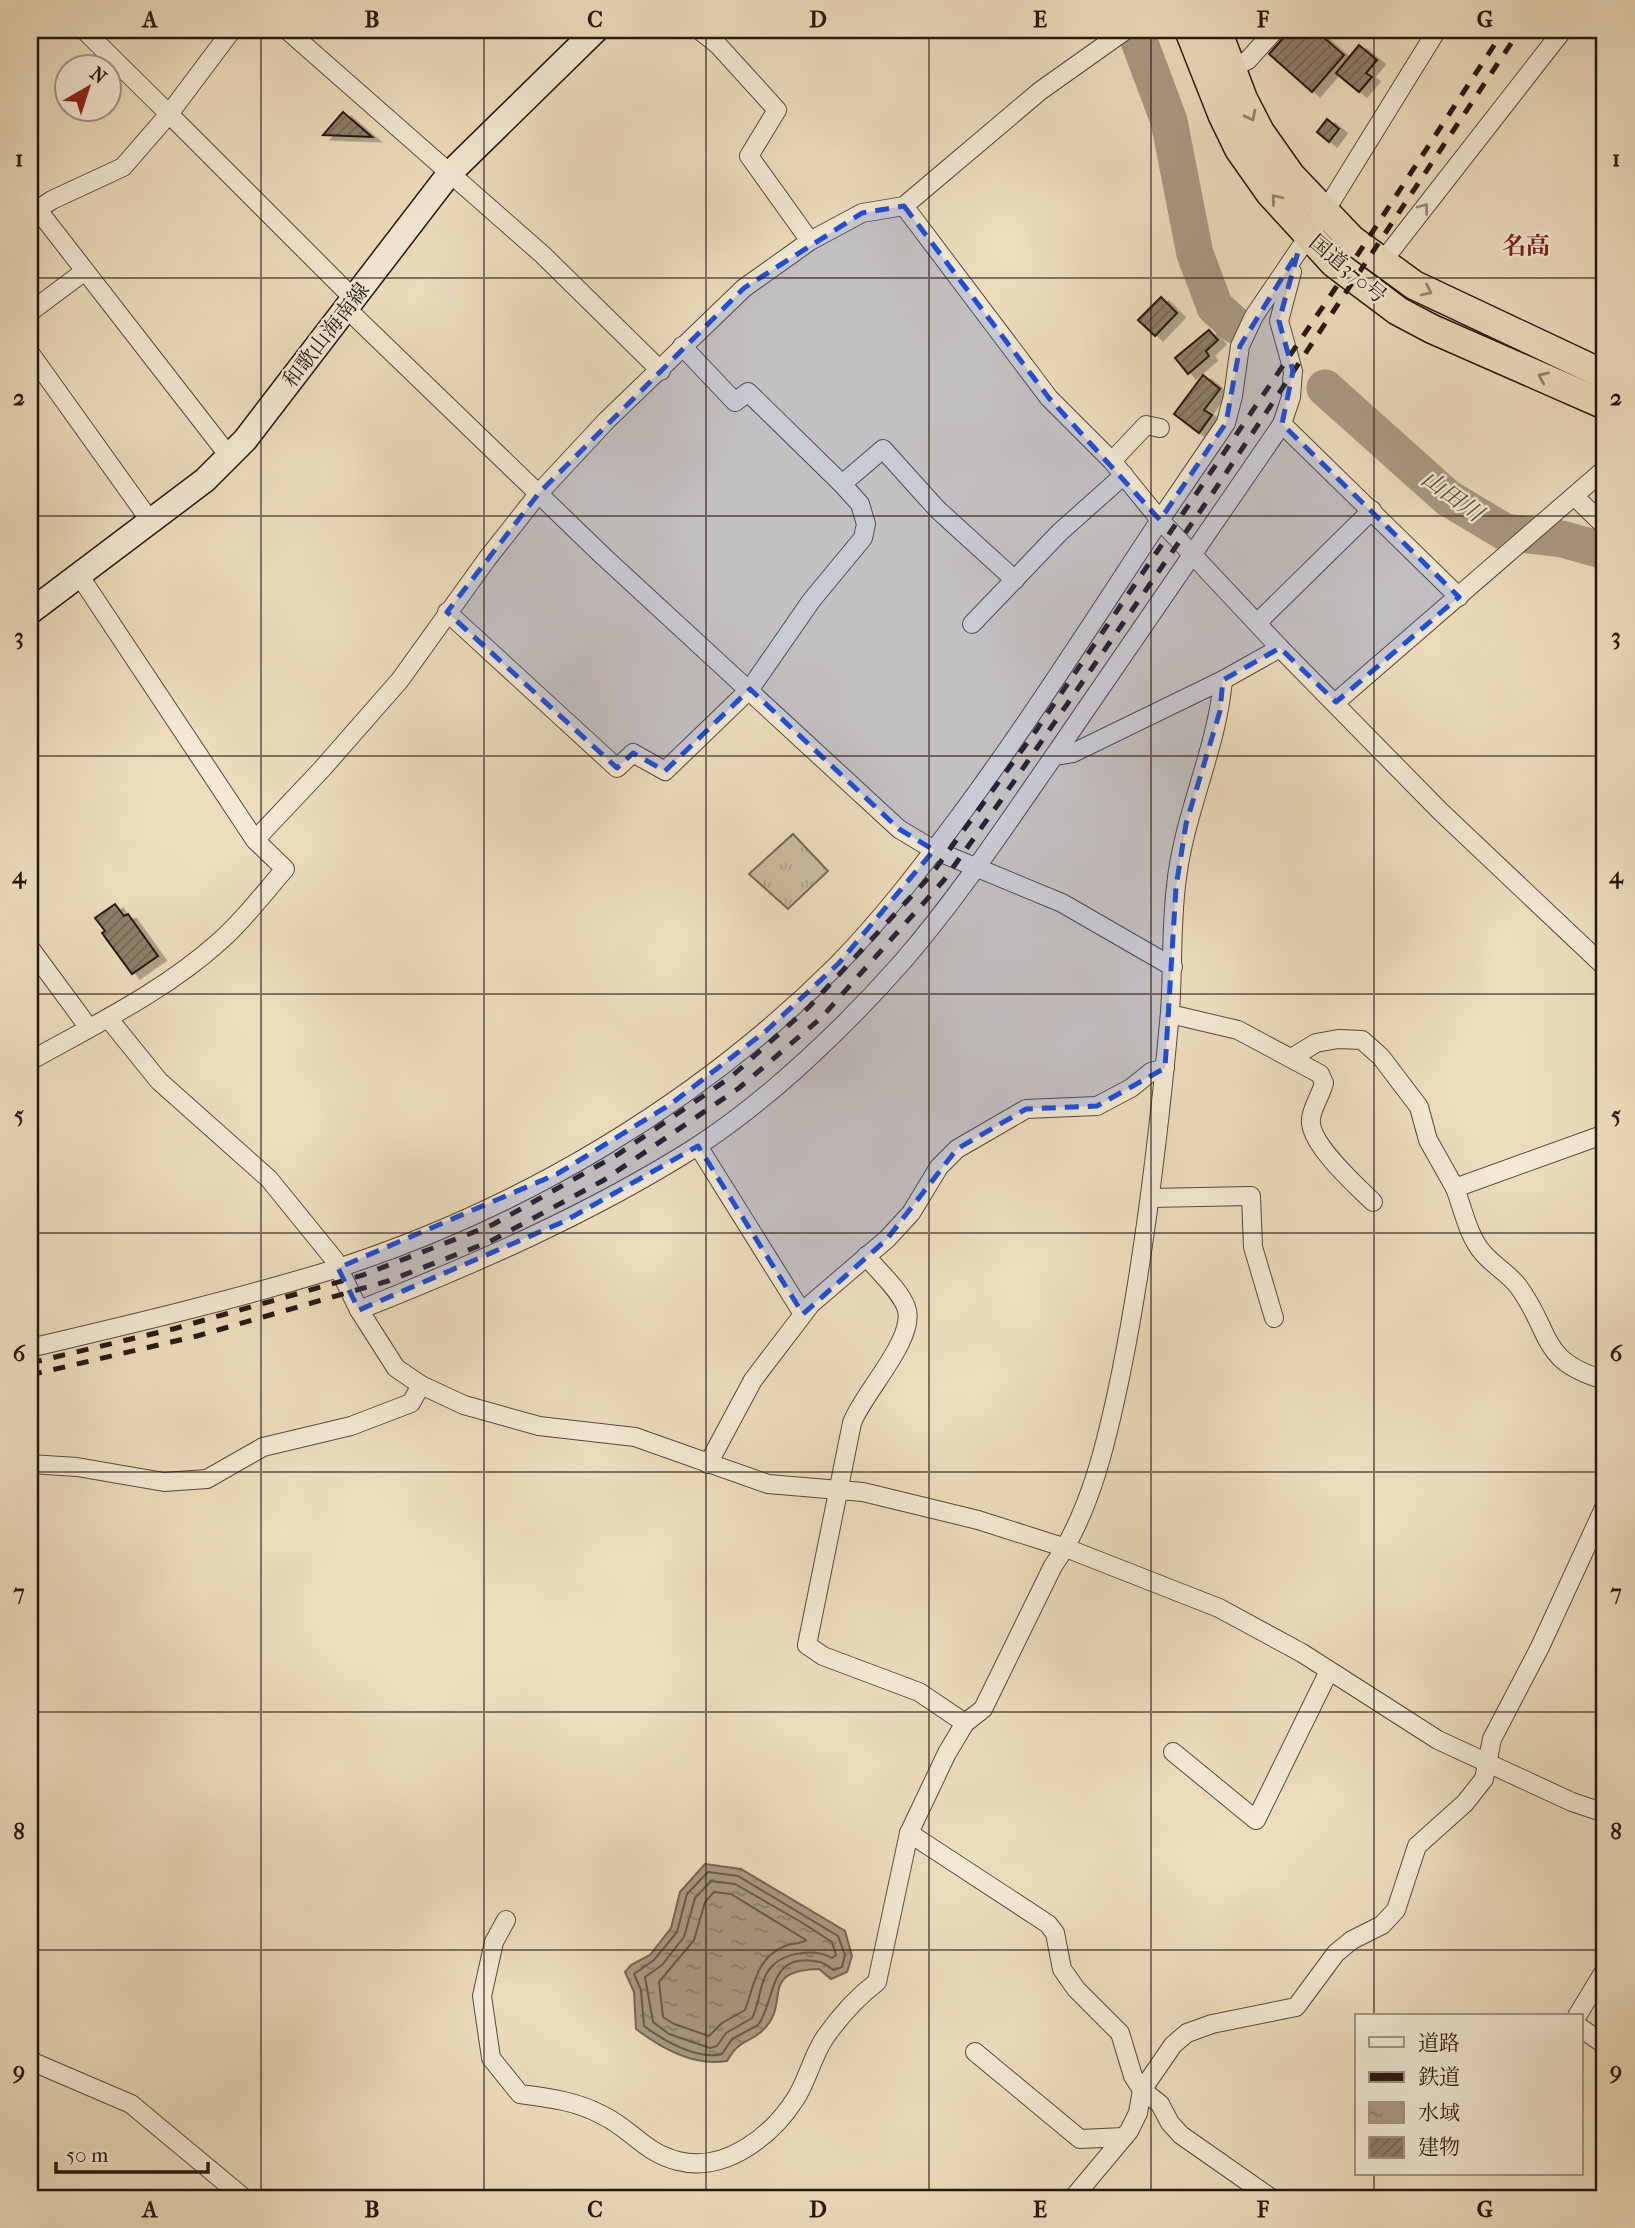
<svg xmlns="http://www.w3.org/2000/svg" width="1635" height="2228" viewBox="0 0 1635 2228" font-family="'IM FELL French Canon','Noto Serif JP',serif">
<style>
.park{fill:url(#park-tufts);stroke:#796a58;stroke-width:2}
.water{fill:url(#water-ripples);stroke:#766655;stroke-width:2}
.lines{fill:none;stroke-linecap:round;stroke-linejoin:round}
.shore{stroke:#68594a;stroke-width:2}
.river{stroke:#aa9a83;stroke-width:37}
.building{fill:url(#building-hatch);stroke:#271811;stroke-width:2;filter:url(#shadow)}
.minor-casing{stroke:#58493c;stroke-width:20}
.secondary-casing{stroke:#271811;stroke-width:27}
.trunk-casing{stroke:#271811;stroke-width:31}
.minor{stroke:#f3e9d4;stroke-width:18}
.secondary{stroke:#f3e9d4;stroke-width:24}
.trunk{stroke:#edddbd;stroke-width:28}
.rail{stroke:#271811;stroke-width:5;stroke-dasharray:12 12;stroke-linecap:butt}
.oneway{stroke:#948470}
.oneway2{stroke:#978b7c}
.marked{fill:#1d4ed8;fill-opacity:0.2;stroke:#1d4ed8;stroke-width:5;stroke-dasharray:14 9;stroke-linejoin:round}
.grid{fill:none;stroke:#271811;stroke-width:2;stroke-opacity:0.55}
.labels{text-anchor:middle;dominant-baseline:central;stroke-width:5;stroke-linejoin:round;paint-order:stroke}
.street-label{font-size:21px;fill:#271811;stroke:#f3e9d4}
.water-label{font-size:23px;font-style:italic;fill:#5b4c3f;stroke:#f3e9d4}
.quarter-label{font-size:24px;font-weight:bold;fill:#7a1f14;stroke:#f3e9d4}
.neatline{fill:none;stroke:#271811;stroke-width:2.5}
.grid-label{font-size:23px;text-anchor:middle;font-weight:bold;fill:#271811}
</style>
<defs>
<pattern id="park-tufts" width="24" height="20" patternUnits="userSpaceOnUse" patternTransform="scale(1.75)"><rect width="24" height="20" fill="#cbbca0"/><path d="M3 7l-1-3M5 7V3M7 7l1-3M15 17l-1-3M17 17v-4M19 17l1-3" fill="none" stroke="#aea189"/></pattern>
<pattern id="water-ripples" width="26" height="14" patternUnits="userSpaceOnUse" patternTransform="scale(1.75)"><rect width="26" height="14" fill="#aa9a83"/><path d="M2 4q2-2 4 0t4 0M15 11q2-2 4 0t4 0" fill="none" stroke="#8a7d6a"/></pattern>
<pattern id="building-hatch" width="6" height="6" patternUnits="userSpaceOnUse" patternTransform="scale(1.75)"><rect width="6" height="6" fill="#8e7e6a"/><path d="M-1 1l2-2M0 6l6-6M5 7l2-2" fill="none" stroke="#746656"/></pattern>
<filter id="shadow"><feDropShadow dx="8" dy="4.5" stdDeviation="0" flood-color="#0004"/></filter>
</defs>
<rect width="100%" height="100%" fill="#edddbd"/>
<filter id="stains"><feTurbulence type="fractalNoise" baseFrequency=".00286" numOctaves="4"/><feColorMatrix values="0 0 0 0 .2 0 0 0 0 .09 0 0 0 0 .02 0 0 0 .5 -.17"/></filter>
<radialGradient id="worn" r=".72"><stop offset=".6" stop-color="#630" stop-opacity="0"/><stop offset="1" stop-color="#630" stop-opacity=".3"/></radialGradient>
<path class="park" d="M 793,834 L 828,871 L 788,909 L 749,874 Z"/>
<path class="water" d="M 705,1864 L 741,1869 L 845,1931 L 852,1956 L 847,1972 L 831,1979 L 819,1969 C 757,1971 792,2002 763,2030 C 749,2044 740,2038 727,2061 C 694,2067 661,2048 636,2029 L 634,1992 L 625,1972 L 631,1965 L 650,1955 L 671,1928 L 680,1892 Z"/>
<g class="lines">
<g class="shore">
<path d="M 708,1872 L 738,1876 L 838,1936 L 845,1955 L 842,1967 L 834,1970 C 829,1968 825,1963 820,1962 C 767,1950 777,1999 758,2025 L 732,2039 L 722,2054 C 697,2060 664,2041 644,2026 L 641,1990 L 634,1974 L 654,1960 L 677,1932 L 687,1894 Z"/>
<path d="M 711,1881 L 735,1884 L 801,1922 L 832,1942 L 836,1955 L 832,1958 C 814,1948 781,1952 768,1971 C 759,1984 760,2004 752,2018 L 726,2033 L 717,2046 L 710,2048 L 669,2034 L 653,2022 L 645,1977 L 662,1965 L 684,1937 L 695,1898 Z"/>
<path d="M 714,1892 L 731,1894 L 806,1940 C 800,1945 793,1942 785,1946 C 756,1958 755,1983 745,2010 L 722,2023 L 709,2036 L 674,2024 L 663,2017 L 659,1982 L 694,1940 L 705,1902 Z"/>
</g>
<g class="river">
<path d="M 1135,30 L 1169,121 L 1195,254 L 1215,307 L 1235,325"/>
<path d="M 1325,388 L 1448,498 L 1505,532 L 1562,539 L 1605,551"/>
</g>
</g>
<g class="building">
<path d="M 1290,30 L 1315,30 L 1344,55 L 1312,92 L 1269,54 Z"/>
<path d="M 1359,45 L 1377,60 L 1366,73 L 1372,77 L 1359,92 L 1336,73 Z"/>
<path d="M 343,112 L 372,137 L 323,135 Z"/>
<path d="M 1327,119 L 1339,129 L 1329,142 L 1317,132 Z"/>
<path d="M 1161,297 L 1177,313 L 1155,336 L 1138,320 Z"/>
<path d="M 1209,330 L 1218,340 L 1206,351 L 1209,356 L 1188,374 L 1175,358 Z"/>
<path d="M 1203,375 L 1220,389 L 1204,410 L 1212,415 L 1199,433 L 1174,414 Z"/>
<path d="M 115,904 L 124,916 L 128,914 L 158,956 L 132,974 L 102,933 L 105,931 L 95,918 Z"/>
</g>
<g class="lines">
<g class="minor-casing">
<g id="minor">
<path d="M 84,30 L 169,114 L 232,30"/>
<path d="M 287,30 L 543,255 L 661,371"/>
<path d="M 699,30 L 718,45 L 777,110 L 749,156 L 810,241"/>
<path d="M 1437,30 L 1324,213 L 1254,316 L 1240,346 L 1233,396 L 1226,423 L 1160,520 L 1280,648 L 1440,811 L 1605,967"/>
<path d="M 1224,72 L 1248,60 L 1275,30"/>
<path d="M 30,205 L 37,209 L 229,456"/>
<path d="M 30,214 L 52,200 L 123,167 L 169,114 L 354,299"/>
<path d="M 1382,262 L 1563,30"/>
<path d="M 347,309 L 603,556 L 899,829 L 934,850 L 1062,903 L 1173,967"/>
<path d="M 30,312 L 85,271"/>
<path d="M 682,346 L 735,402 L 748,392 L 842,484 L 883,449 L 937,509 L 1015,580"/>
<path d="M 30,353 L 151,522"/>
<path d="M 1282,424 L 1291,397 L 1293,371 L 1279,321 L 1292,272"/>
<path d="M 1112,461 L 1146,425 L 1160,428"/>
<path d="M 1575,497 L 1605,526"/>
<path d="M 447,612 L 617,768 L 633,753 L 665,771 L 750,689 L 811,601 L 863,538 L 866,524 L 860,504 L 842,484"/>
<path d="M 1257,623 L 1372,510"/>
<path d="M 972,624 L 1060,532 L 1124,475"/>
<path d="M 1336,702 L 1605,469"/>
<path d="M 1054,756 L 1282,424 L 1459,597"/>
<path d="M 255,840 L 322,769 L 400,680 L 487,559 L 539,493 L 606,421 L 744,288 L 810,241 L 862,213 L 904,206 L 1040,91 L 1126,30"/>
<path d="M 30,948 L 89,1028"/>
<path d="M 1170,1014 L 1238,1030 L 1320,1074 L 1324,1083 C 1321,1095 1312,1107 1311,1119 C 1308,1143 1357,1186 1373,1202"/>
<path d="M 108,1018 L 159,1081 L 269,1179 L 334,1259 L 359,1310 L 396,1368 L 421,1385 L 464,1405 L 539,1426 L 635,1437 L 768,1484 L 863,1492 L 978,1520 L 1066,1548 L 1219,1608 L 1302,1653 L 1438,1740 L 1572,1802 L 1605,1813"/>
<path d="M 1293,1057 L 1316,1043 L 1338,1039 L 1362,1040 L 1381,1057 L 1419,1107 L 1428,1140 L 1455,1188 L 1605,1134"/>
<path d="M 30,1061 C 94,1025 165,991 220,941 C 244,920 264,893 285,869 L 255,840 L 79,575"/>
<path d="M 698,1146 L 803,1314"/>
<path d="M 1455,1188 C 1463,1209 1468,1236 1483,1253 C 1493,1265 1508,1273 1518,1286 C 1553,1333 1538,1361 1605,1380"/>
<path d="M 1150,1198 L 1251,1196 L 1253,1247 L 1274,1318"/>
<path d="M 866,1256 C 878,1271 899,1289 906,1307 C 918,1337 862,1394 852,1423 L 807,1645 L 823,1656 L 919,1692 L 965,1723"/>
<path d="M 359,1310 C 475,1264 590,1214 696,1147 C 770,1099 846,1026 904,960 C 959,896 1006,825 1054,756 L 1073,753 L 1223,680 L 1280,648"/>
<path d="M 30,1348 C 132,1324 234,1300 335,1269 C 522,1209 699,1103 838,964 C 882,919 921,868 959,817 C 1030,721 1094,620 1160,520 L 1112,461 L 1049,398 L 904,206"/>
<path d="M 30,1464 L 77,1467 L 164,1482 L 207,1479 L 263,1447 L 351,1426 L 411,1403 L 421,1385"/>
<path d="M 708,1464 L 753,1380 L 811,1304 L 887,1239 L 911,1213 L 939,1167 L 957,1149 L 1026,1109 L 1097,1106 L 1131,1088 L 1151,1072 L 1165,1068"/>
<path d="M 1173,1752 L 1256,1820 L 1329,1671"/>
<path d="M 909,1833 L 1048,1924 L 1055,1933 L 1062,1969 L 1076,1989 L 1120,2033 L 1133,2076 L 1142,2090 L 1160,2104 L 1170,2123 L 1181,2135 L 1271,2198"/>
<path d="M 506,1920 L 494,1942 L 482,1996 L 491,2058 L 520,2094 C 550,2098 576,2101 602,2115 C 632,2129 643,2152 678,2161 C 725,2173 772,2136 796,2098 C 808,2079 813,2054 826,2036 C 841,2015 857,1997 877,1982 L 909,1833 L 947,1753 L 965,1723 L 983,1709 L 1053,1566 C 1091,1513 1108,1436 1121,1373 C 1145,1254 1159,1133 1170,1012 C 1173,970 1171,927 1176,886 C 1183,815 1217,750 1223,680"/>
<path d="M 1577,2016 L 1605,1970"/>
<path d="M 1581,2028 L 1605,2045"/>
<path d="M 975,2052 L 1080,2139 L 1124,2137"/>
<path d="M 30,2057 L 33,2062 L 131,2104 L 244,2198"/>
<path d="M 1073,2198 L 1129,2131 L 1138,2113 L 1142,2090 L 1173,2045 L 1187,2033 L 1212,2024 L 1296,2007 L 1336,1953 L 1352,1940 L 1382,1925 L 1396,1910 L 1417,1846 L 1465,1803 L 1484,1779 L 1492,1739 L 1540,1647 L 1605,1506"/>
</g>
</g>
<g class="secondary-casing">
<path id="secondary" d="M 30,612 L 205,480 L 245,440 L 449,174 L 596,30"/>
</g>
<g class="trunk-casing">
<g id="trunk">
<path d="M 1189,30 L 1223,116 L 1239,149 L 1270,193 L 1334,263 L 1398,311 L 1432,329 L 1605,405"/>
<path d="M 1217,30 L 1243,99 L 1260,132 L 1291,176 L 1351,239 L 1414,285 L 1605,375"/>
</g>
</g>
<use href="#minor" class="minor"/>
<use href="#secondary" class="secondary"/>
<use href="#trunk" class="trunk"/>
<g class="rail">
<path d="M 30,1363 L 173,1329 L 363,1275 L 492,1225 L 617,1155 L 731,1077 L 809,1007 L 931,875 L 1035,732 L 1345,274 L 1504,30"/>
<path d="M 30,1375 L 197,1336 L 388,1281 L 489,1242 L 604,1180 L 739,1088 L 821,1018 L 944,880 L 999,803 L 1210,497 L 1520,30"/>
</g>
</g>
<defs><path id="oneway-chevron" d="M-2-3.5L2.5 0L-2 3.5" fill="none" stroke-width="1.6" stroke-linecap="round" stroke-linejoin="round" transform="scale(1.75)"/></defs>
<g class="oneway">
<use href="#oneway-chevron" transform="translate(1251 116) rotate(63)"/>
<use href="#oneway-chevron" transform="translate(1276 199) rotate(-130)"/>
<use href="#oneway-chevron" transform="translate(1427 291) rotate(26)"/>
<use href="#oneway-chevron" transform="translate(1543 377) rotate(-156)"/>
</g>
<use class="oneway2" href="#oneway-chevron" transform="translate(1424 208) rotate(-52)"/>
<path class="marked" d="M 904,206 L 1049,398 L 1160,520 L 1226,423 L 1240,346 L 1298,252 L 1279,321 L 1293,371 L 1282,424 L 1459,597 L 1336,702 L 1280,648 L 1223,680 L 1220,711 L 1186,824 L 1176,887 L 1165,1068 L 1097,1106 L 1026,1109 L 957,1149 L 887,1239 L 803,1314 L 698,1146 L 565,1221 L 359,1310 L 338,1268 L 557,1174 L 671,1104 L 766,1031 L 839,963 L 934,850 L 899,829 L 750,689 L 665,771 L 633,753 L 617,768 L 447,612 L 539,493 L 744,288 L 862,213 Z"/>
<path class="grid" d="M 261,30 L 261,2198M 484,30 L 484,2198M 706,30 L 706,2198M 929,30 L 929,2198M 1151,30 L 1151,2198M 1374,30 L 1374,2016M 30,278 L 1605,278M 30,516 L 1605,516M 30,756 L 1605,756M 30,994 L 1605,994M 30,1233 L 1605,1233M 30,1472 L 1605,1472M 30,1712 L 1605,1712M 30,1950 L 1605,1950M 1374,2174 L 1374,2198"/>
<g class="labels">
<g class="street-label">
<text transform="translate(1348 269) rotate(40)">国道370号</text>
<text transform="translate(326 335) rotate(-52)">和歌山海南線</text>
</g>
<g class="water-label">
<text transform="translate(1452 496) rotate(36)">山田川</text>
</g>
<g class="quarter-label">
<text x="1526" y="246">名高</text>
</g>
</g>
<rect width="1635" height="2228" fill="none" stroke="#edddbd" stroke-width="77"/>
<rect x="1355" y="2014" width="228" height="161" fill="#f3e9d4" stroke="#a19586" stroke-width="2"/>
<rect x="1369" y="2037" width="35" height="10" fill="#f3e9d4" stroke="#a19586" stroke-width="2"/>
<text x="1418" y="2050" font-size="21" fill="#271811">道路</text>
<rect x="1369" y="2072" width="35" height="10" fill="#271811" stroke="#a19586" stroke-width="2"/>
<text x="1418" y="2084" font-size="21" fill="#271811">鉄道</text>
<rect x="1369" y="2102" width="35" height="21" fill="url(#water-ripples)" stroke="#a19586" stroke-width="2"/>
<text x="1418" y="2120" font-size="21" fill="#271811">水域</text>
<rect x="1369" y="2137" width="35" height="21" fill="url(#building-hatch)" stroke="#a19586" stroke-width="2"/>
<text x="1418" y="2154" font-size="21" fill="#271811">建物</text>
<g transform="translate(88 88) rotate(39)"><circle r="33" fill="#f3e9d4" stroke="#a19586" stroke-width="2"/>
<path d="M0-5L12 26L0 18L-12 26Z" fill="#8f2418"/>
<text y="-10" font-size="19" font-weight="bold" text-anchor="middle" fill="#271811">N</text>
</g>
<path d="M56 2162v10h152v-10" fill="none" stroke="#271811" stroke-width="3.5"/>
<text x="66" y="2162" font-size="21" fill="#271811" stroke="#f3e9d4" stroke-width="5" paint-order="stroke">50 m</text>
<rect x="38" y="38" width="1558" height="2152" class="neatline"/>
<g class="grid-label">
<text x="150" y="27">A</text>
<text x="372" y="27">B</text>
<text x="595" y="27">C</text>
<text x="818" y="27">D</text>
<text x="1040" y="27">E</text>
<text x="1263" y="27">F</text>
<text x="1485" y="27">G</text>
<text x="19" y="166">1</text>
<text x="1616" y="166">1</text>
<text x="19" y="405">2</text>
<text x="1616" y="405">2</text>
<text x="19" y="644">3</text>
<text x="1616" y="644">3</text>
<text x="19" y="883">4</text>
<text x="1616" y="883">4</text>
<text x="19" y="1122">5</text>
<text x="1616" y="1122">5</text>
<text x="19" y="1361">6</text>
<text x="1616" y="1361">6</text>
<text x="19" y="1600">7</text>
<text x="1616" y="1600">7</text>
<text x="19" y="1839">8</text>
<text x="1616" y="1839">8</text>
<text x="19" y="2078">9</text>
<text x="1616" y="2078">9</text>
<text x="150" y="2217">A</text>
<text x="372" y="2217">B</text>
<text x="595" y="2217">C</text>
<text x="818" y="2217">D</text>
<text x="1040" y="2217">E</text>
<text x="1263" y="2217">F</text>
<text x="1485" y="2217">G</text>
</g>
<rect width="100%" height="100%" filter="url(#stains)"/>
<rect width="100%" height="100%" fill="url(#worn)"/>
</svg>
